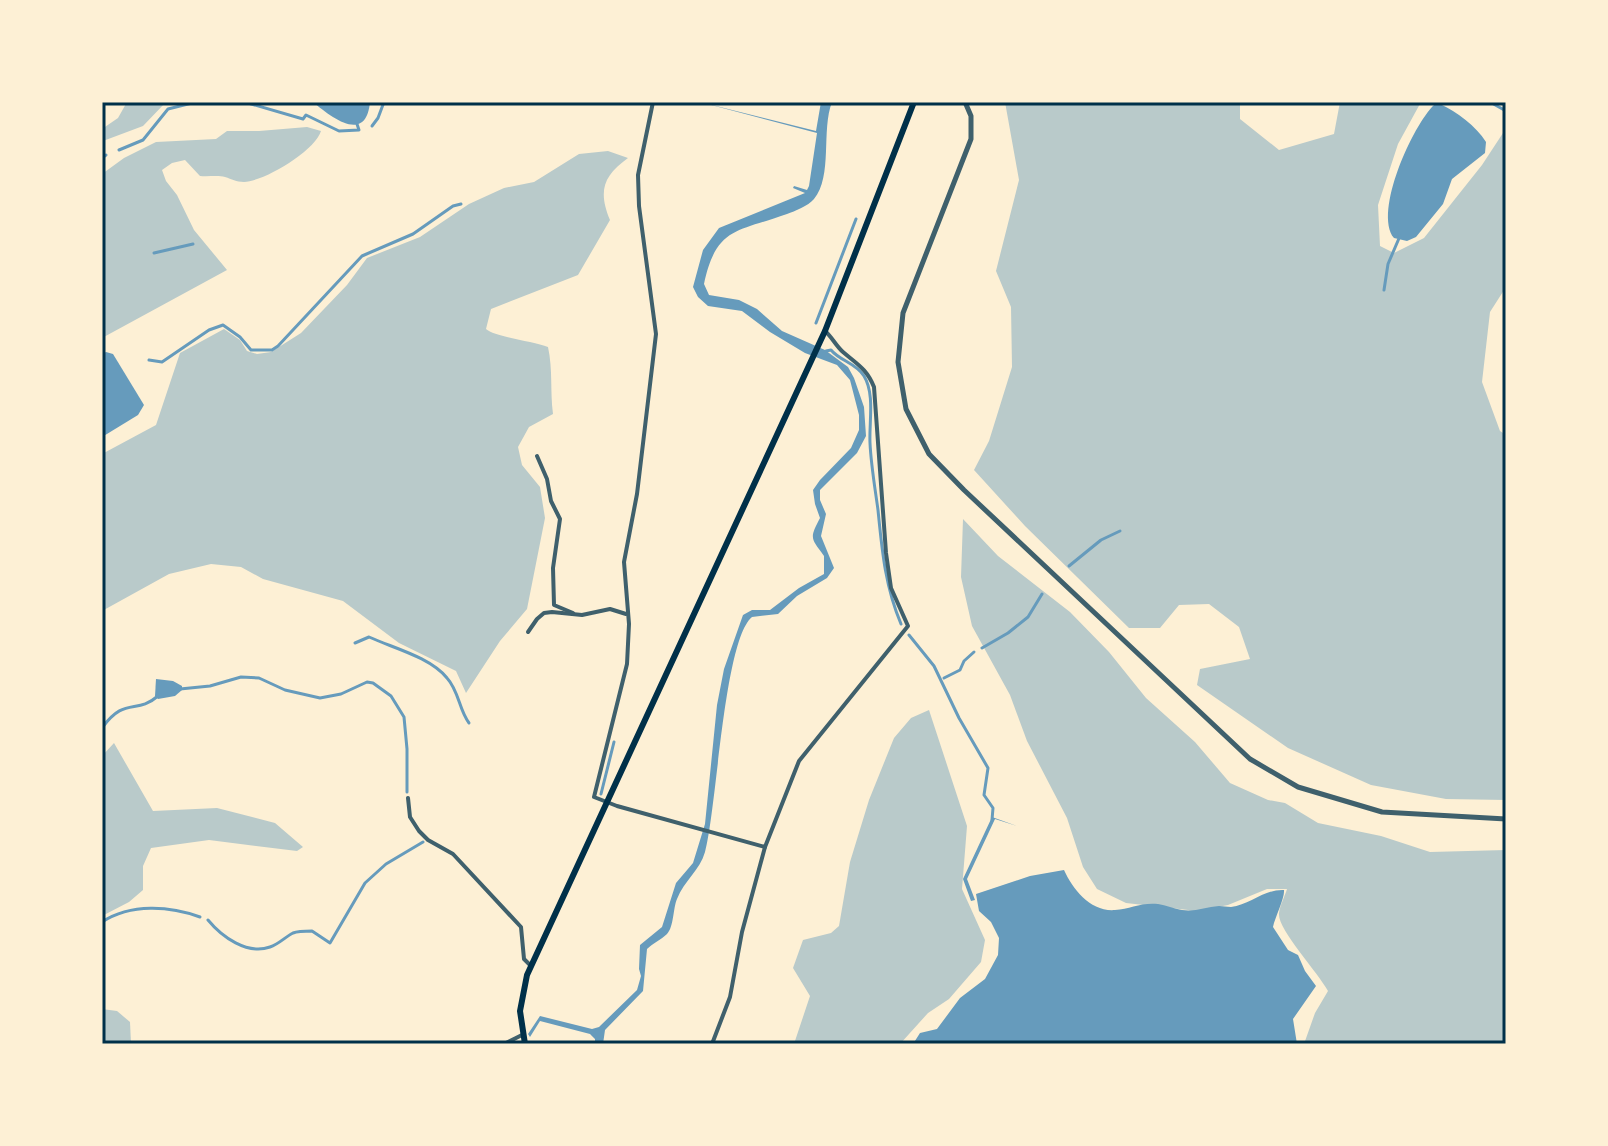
<svg xmlns="http://www.w3.org/2000/svg" width="1608" height="1146" viewBox="0 0 1608 1146" font-family="'PT Sans Narrow',sans-serif">
<style>
.green{fill:#b9caca}
.water{fill:#669bbc}
.lines{fill:none;stroke-linecap:round;stroke-linejoin:round}
.stream{stroke:#669bbc;stroke-width:3}
.minor{stroke:#3f606c;stroke-width:4}
.tertiary{stroke:#3f606c;stroke-width:5}
.secondary{stroke:#003049;stroke-width:6}
.neatline{fill:none;stroke:#003049;stroke-width:3}
</style>
<rect width="100%" height="100%" fill="#fdf0d5"/>
<g class="green">
<path d="M 127,102 L 166,102 L 143,126 L 103,141 L 102,129 L 118,118 Z"/>
<path d="M 1005,102 L 1240,102 L 1240,119 L 1279,150 L 1334,134 L 1340,102 L 1421,102 L 1398,144 L 1378,205 L 1380,246 L 1394,253 L 1424,238 L 1482,165 L 1503,133 L 1506,132 L 1506,287 L 1490,312 L 1482,382 L 1500,431 L 1506,435 L 1506,800 L 1446,799 L 1371,785 L 1288,748 L 1197,685 L 1200,669 L 1250,659 L 1239,627 L 1209,604 L 1179,605 L 1160,628 L 1129,628 L 1025,526 L 974,470 L 989,441 L 1012,367 L 1011,307 L 996,271 L 1019,180 Z"/>
<path d="M 307,127 L 321,131 C 315,151 265,181 244,182 C 236,182 232,179 225,177 C 218,175 208,177 200,176 L 185,160 L 172,163 L 162,170 L 166,181 L 177,195 L 194,230 L 227,270 L 102,338 L 102,174 L 124,158 L 156,142 L 216,139 L 227,131 L 259,131 Z"/>
<path d="M 608,151 L 628,158 C 603,176 598,191 610,220 L 578,275 L 491,309 L 486,329 C 495,337 533,341 548,347 C 553,370 550,391 553,414 L 529,427 L 518,447 L 522,465 L 540,487 L 545,518 L 527,609 L 500,641 L 466,693 L 456,671 L 399,643 L 343,601 L 263,579 L 241,567 L 211,564 L 169,574 L 102,611 L 102,454 L 156,425 L 180,353 L 224,329 L 240,340 L 247,351 L 257,354 L 271,352 L 301,333 L 347,285 L 367,258 L 420,237 L 469,204 L 504,188 L 534,182 L 579,154 Z"/>
<path d="M 963,519 L 998,556 L 1070,612 L 1109,652 L 1146,698 L 1195,742 L 1230,783 L 1268,800 L 1285,803 L 1318,823 L 1381,836 L 1430,852 L 1506,850 L 1506,1044 L 1304,1044 L 1315,1013 L 1328,991 C 1318,972 1277,929 1279,913 C 1280,905 1285,896 1287,889 L 1267,889 L 1228,905 L 1197,911 L 1126,903 L 1097,889 L 1083,867 L 1067,818 L 1027,741 L 1010,695 L 972,626 L 961,577 Z"/>
<path d="M 929,710 L 967,826 L 962,889 L 985,940 L 981,962 L 949,999 L 928,1013 L 900,1044 L 794,1044 L 810,996 L 793,968 L 803,940 L 831,933 L 839,926 L 850,862 L 869,800 L 894,738 L 911,718 Z"/>
<path d="M 114,743 L 153,811 L 217,808 L 275,823 L 303,847 L 297,851 L 209,840 L 151,848 L 143,866 L 143,890 L 129,902 L 102,916 L 102,756 Z"/>
<path d="M 102,1009 L 117,1011 L 130,1022 L 131,1044 L 102,1044 Z"/>
</g>
<g class="water">
<path d="M 313,102 L 370,102 C 366,144 332,118 313,102 Z"/>
<path d="M 700,102 L 816,131 L 821,102 L 832,102 C 821,130 833,176 814,199 C 808,206 795,211 787,214 C 737,232 716,227 704,284 L 709,295 L 739,300 L 757,309 L 782,331 L 825,350 L 848,367 L 854,378 L 864,407 L 866,436 L 857,453 L 820,490 L 820,500 L 826,514 L 821,536 L 834,568 L 827,578 L 797,596 L 778,614 L 752,617 C 724,640 717,807 705,852 C 700,870 684,881 677,899 C 673,908 674,927 667,934 C 661,940 653,943 647,949 L 643,991 L 605,1030 L 603,1044 L 595,1044 L 595,1039 L 590,1034 L 540,1021 L 530,1037 L 528,1034 L 540,1016 L 592,1029 L 599,1027 L 637,990 L 641,976 L 639,969 L 640,945 L 662,927 L 676,883 L 693,863 L 705,824 L 717,705 L 724,669 L 743,615 L 752,610 L 770,610 L 799,588 L 824,574 L 824,556 C 811,538 809,539 820,518 L 815,504 L 813,490 L 820,480 L 851,448 L 859,430 L 859,415 L 850,380 L 837,365 L 805,353 L 770,332 L 742,311 L 708,306 L 698,297 L 693,287 L 703,250 L 719,228 L 805,193 L 793,188 L 794,186 L 807,190 L 809,186 L 817,133 Z"/>
<path d="M 1440,104 C 1457,112 1476,126 1486,142 L 1485,153 L 1452,179 L 1443,204 L 1416,237 L 1407,241 L 1394,238 C 1373,212 1413,125 1434,105 Z"/>
<path d="M 106,352 L 113,354 L 144,405 L 138,415 L 102,437 L 102,354 Z"/>
<path d="M 156,679 L 173,681 L 182,686 L 182,690 L 175,696 L 158,699 L 155,696 Z"/>
<path d="M 992,817 L 1017,826 L 995,819 L 967,879 L 975,900 L 971,901 L 963,879 Z"/>
<path d="M 1064,870 C 1073,890 1091,912 1115,910 C 1130,909 1142,902 1158,904 C 1166,905 1174,909 1182,910 C 1195,912 1206,907 1219,906 C 1223,906 1227,907 1231,907 C 1250,905 1264,889 1284,890 C 1285,898 1275,917 1273,927 L 1288,950 L 1298,955 L 1305,971 L 1316,986 L 1293,1019 L 1297,1044 L 913,1044 L 920,1033 L 937,1029 L 960,998 L 985,979 L 998,955 L 999,938 L 991,922 L 979,911 L 976,894 L 1030,876 Z"/>
</g>
<g class="lines">
<g class="stream">
<path d="M 1490,102 L 1506,111"/>
<path d="M 1482,103 L 1483,102"/>
<path d="M 372,126 L 378,118 L 384,102"/>
<path d="M 119,150 L 143,140 L 168,109 L 192,103 L 248,103 L 303,119 L 306,115 L 339,131 L 359,130 L 357,124"/>
<path d="M 102,158 L 106,155"/>
<path d="M 154,253 L 193,244"/>
<path d="M 1384,290 L 1388,264 L 1400,236"/>
<path d="M 816,323 L 856,219"/>
<path d="M 826,351 L 831,350 C 840,361 856,363 864,376 C 875,394 869,422 870,443 C 871,465 875,488 878,510 C 882,550 885,586 901,624"/>
<path d="M 149,360 L 162,362 L 209,330 L 223,325 L 240,337 L 251,350 L 272,350 L 278,346 L 362,256 L 413,234 L 453,206 L 461,204"/>
<path d="M 1069,566 L 1101,540 L 1120,531"/>
<path d="M 909,635 L 934,666 L 959,718 L 988,768 L 984,795 L 993,808 L 992,820"/>
<path d="M 355,643 L 369,637 C 393,648 430,657 447,678 C 459,691 459,710 469,723"/>
<path d="M 982,648 L 1008,633 L 1028,617 L 1042,594"/>
<path d="M 944,678 L 960,670 L 964,661 L 974,652"/>
<path d="M 180,689 L 210,686 L 241,677 L 259,678 L 285,690 L 320,698 L 341,694 L 367,682 L 373,683 L 391,696 L 404,717 L 407,749 L 407,792"/>
<path d="M 102,728 C 125,696 136,715 158,696"/>
<path d="M 601,794 L 614,742"/>
<path d="M 208,920 C 222,937 247,955 270,947 C 279,944 285,937 293,933 C 298,931 306,931 312,931 L 330,943 L 365,883 L 386,864 L 423,842"/>
<path d="M 102,922 C 131,903 170,906 200,917"/>
</g>
<g class="minor">
<path d="M 653,102 L 638,175 L 639,206 L 656,334 L 637,494 L 624,562 L 629,624 L 627,664 L 594,797 L 617,806 L 765,847"/>
<path d="M 537,456 L 547,479 L 551,501 L 560,519 L 553,568 L 554,605 L 573,613"/>
<path d="M 528,632 L 537,619 L 544,613 L 552,612 L 582,615 L 610,609 L 626,614"/>
<path d="M 408,798 L 410,817 L 419,831 L 428,840 L 453,854 L 521,927 L 524,959 L 531,966"/>
<path d="M 504,1044 L 522,1035"/>
<path d="M 712,1044 L 730,997 L 742,932 L 765,847 L 799,761 L 908,626 L 891,588 L 886,553 L 874,387 C 867,369 857,364 843,352 C 836,346 832,337 825,331"/>
</g>
<path class="tertiary" d="M 965,102 L 971,116 L 971,139 L 903,313 L 898,362 L 906,409 L 929,454 L 964,490 L 1250,759 L 1298,787 L 1382,812 L 1506,819"/>
<path class="secondary" d="M 525,1044 L 520,1011 L 527,975 L 825,331 L 914,102"/>
</g>
<rect width="1608" height="1146" fill="none" stroke="#fdf0d5" stroke-width="208"/>
<rect x="104" y="104" width="1400" height="938" class="neatline"/>
</svg>
